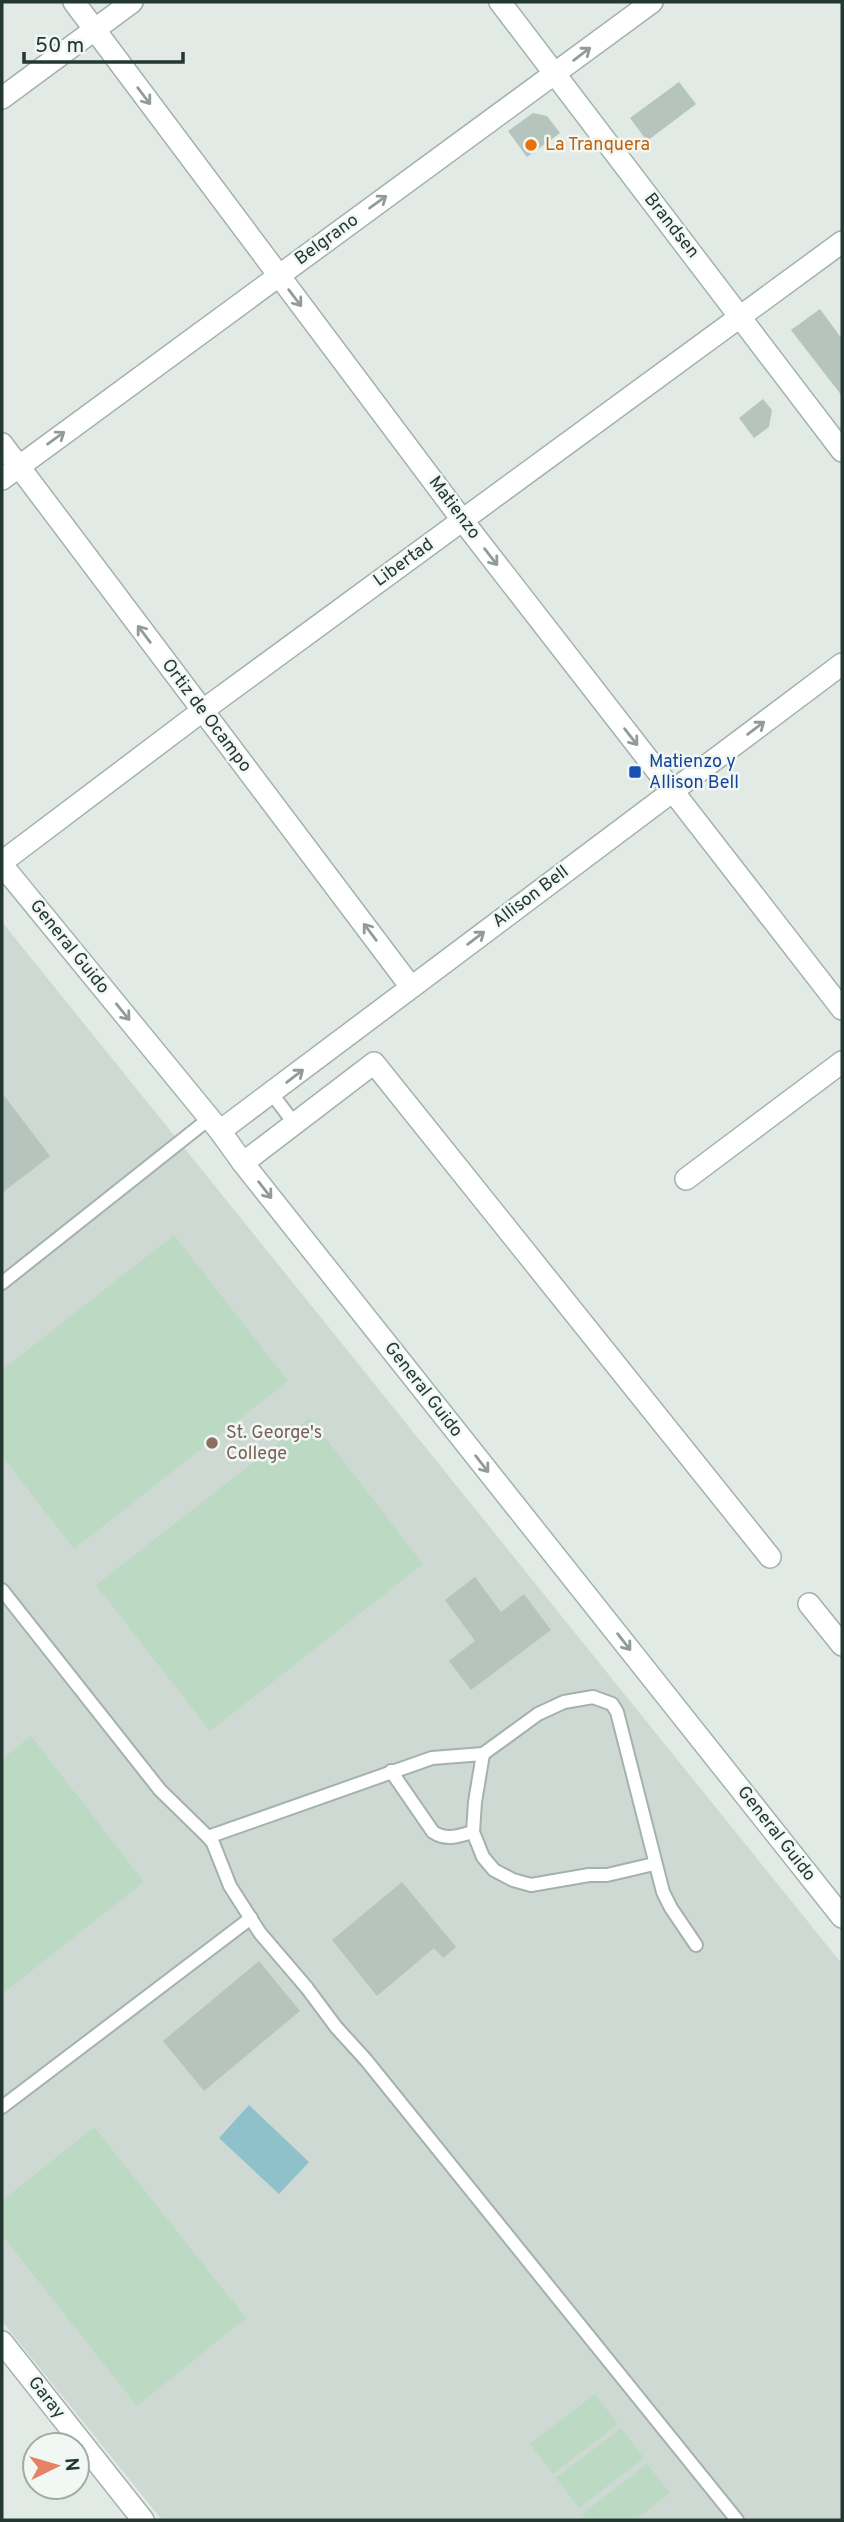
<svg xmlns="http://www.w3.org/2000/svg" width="844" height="2522" viewBox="0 0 844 2522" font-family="Overpass,sans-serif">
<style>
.built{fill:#cfd9d4}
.green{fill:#bbd9c3}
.water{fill:#8ec1c9}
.building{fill:#b6c4be}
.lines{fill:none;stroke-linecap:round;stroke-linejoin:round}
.lane-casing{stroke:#a4b1ac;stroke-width:16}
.street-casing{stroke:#a4b1ac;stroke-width:24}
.secondary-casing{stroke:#a1b4ad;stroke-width:24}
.lane{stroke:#fff;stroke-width:12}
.street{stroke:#fff;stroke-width:21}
.secondary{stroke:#fff;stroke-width:21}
.oneway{stroke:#919c98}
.food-dot{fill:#e8710a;stroke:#f1f7f3;stroke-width:2.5}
.transit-dot{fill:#1a4fb4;stroke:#f1f7f3;stroke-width:2.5}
.education-dot{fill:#8d6e63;stroke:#f1f7f3;stroke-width:2.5}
.labels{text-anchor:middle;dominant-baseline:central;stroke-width:5;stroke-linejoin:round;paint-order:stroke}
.food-label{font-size:18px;fill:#c56008;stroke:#f1f7f3;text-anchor:start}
.street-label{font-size:18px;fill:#233832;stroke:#f1f7f3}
.transit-label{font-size:18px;fill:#164399;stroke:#f1f7f3;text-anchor:start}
.education-label{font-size:18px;fill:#785e54;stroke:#f1f7f3;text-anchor:start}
</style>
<rect width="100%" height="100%" fill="#e1eae5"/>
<path class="built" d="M 2,922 L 842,1964 L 842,2520 L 162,2520 L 2,2321 Z"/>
<g class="green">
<path d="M 174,1235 L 288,1381 L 74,1549 L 2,1456 L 2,1370 Z"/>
<path d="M 310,1418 L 423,1564 L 210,1731 L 96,1585 Z"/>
<path d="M 31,1736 L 144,1882 L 2,1994 L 2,1759 Z"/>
<path d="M 94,2127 L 246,2318 L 137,2406 L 2,2235 L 2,2201 Z"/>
<path d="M 595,2394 L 618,2424 L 553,2474 L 530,2444 Z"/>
<path d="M 621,2428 L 644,2458 L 579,2508 L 556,2478 Z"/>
<path d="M 647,2464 L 670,2493 L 635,2520 L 587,2520 L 582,2514 Z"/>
</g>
<path class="water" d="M 249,2105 L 309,2162 L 279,2194 L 219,2138 Z"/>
<g class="building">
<path d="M 679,82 L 696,104 L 647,141 L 630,118 Z"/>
<path d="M 533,113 L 547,116 L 560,133 L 527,157 L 508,131 Z"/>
<path d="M 820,309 L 842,339 L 842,396 L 791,330 Z"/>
<path d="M 763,399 L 772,410 L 769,427 L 754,438 L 739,418 Z"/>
<path d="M 2,1093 L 50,1156 L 2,1193 Z"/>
<path d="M 475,1577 L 501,1612 L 524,1594 L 551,1630 L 471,1690 L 449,1661 L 475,1641 L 445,1600 Z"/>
<path d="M 402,1882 L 456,1947 L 443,1958 L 434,1948 L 377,1996 L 332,1940 Z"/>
<path d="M 259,1961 L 300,2011 L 204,2091 L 163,2041 Z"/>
</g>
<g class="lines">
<g class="lane-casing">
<g id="lane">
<path d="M 272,1094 L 294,1123"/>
<path d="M 2,1283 L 210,1118"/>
<path d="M 2,1590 L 160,1790 L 208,1837 L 213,1843 L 230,1886 L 260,1933 L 307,1988 L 336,2027 L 366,2060 L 737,2520"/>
<path d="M 483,1754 L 475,1802 L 473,1832 L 483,1857 L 494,1870 L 513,1880 L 531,1885 L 589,1875 L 607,1875 L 654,1864"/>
<path d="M 391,1771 L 433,1832 C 447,1841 458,1836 473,1832"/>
<path d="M 208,1837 L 432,1758 L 483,1754 L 538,1714 L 564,1702 L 593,1697 L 612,1704 L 617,1712 L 663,1892 L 671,1908 L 696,1945"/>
<path d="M 2,2107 L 251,1918"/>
</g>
</g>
<g class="street-casing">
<g id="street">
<path d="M 74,2 L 463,521 L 842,1009"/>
<path d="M 2,98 L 132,2"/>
<path d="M 2,444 L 411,987"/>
<path d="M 2,479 L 652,2"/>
<path d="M 2,862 L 202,711 L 842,242"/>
<path d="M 220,1131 L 842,664"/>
<path d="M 243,1163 L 374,1063 L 770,1557"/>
<path d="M 686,1179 L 842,1062"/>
<path d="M 809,1604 L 842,1645"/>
<path d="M 2,2342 L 143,2520"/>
</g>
</g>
<g class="secondary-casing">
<g id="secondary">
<path d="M 500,2 L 842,451"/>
<path d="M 2,865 L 220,1131 L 243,1163 L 842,1917"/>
</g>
</g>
<use href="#lane" class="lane"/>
<use href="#street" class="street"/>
<use href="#secondary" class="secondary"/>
</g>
<defs><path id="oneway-shaft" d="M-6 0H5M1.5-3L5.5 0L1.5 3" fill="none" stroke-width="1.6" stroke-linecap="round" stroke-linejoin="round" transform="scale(1.75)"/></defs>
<g class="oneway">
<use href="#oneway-shaft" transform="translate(582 54) rotate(-37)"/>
<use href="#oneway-shaft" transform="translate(144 96) rotate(53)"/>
<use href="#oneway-shaft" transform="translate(378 202) rotate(-36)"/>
<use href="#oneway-shaft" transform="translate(295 298) rotate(53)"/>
<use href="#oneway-shaft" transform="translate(56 438) rotate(-36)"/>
<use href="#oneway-shaft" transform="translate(491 557) rotate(52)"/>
<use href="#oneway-shaft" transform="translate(144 634) rotate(-127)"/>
<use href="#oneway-shaft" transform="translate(756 728) rotate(-37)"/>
<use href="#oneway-shaft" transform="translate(631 737) rotate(52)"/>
<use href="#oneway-shaft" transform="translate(370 932) rotate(-127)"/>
<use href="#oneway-shaft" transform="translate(476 938) rotate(-37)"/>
<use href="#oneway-shaft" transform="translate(123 1012) rotate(51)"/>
<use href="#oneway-shaft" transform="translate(295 1076) rotate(-38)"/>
<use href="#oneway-shaft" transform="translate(265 1190) rotate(52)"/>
<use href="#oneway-shaft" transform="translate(482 1464) rotate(52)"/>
<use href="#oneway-shaft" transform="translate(624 1642) rotate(52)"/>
</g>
<circle class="food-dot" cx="531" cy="145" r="7"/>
<rect class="transit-dot" x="628" y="765" width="14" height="14" rx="3.5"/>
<circle class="education-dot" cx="212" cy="1443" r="7"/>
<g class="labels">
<g class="food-label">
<text x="545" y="145">La Tranquera</text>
</g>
<g class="street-label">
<text transform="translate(671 226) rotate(52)">Brandsen</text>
<text transform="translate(327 240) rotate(-36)">Belgrano</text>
<text transform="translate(454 508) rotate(53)">Matienzo</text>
<text transform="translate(404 563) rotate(-36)">Libertad</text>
<text transform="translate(206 716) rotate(53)">Ortiz de Ocampo</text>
<text transform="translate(531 897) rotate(-37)">Allison Bell</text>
<text transform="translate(69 947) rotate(51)">General Guido</text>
<text transform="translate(423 1390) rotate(52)">General Guido</text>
<text transform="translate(776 1834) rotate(52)">General Guido</text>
<text transform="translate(46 2398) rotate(52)">Garay</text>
</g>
<g class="transit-label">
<text x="649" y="762">Matienzo y<tspan x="649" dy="21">Allison Bell</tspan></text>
</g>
<g class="education-label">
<text x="226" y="1433">St. George's<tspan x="226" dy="21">College</tspan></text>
</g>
</g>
<rect width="844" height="2522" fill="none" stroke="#233832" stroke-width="7"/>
<g transform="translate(56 2466) rotate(85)"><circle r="33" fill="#f1f7f3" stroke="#9faba6" stroke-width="2"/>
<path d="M0-5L12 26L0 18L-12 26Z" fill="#e38265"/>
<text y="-10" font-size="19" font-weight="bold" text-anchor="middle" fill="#233832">N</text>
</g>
<path d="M24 52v10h159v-10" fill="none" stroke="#233832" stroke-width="3.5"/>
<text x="35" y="52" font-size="21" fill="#233832" stroke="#f1f7f3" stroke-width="5" paint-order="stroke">50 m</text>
</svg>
